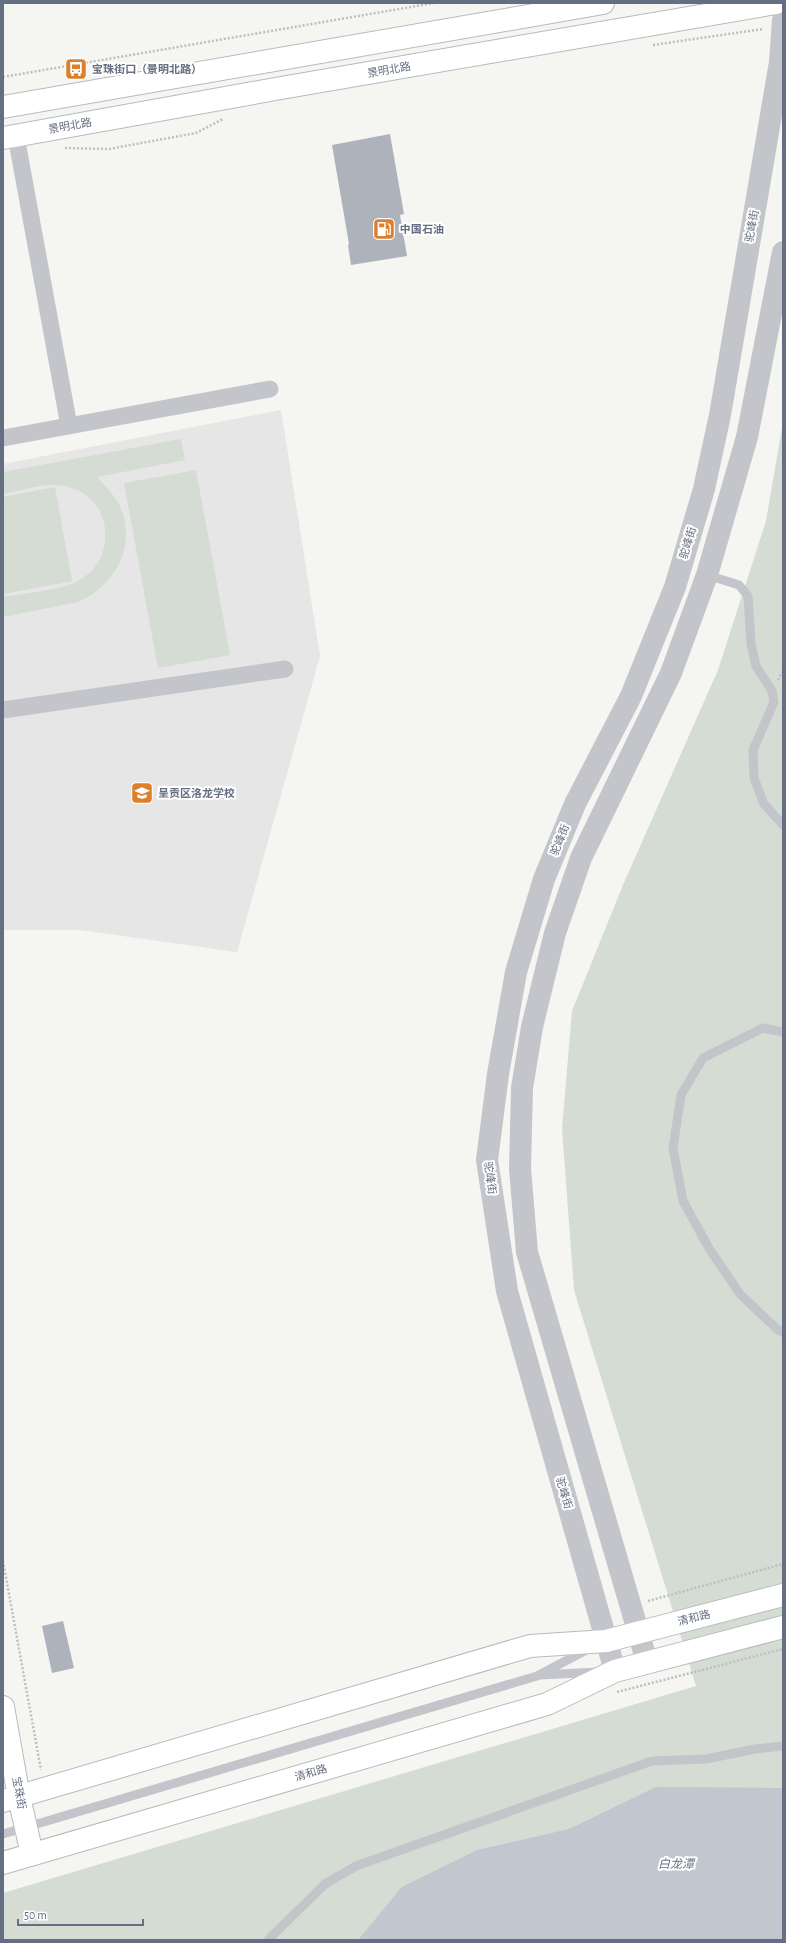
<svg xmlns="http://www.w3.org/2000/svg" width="786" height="1943" viewBox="0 0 786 1943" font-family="'Alegreya Sans','Noto Sans SC',sans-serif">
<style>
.built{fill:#e5e6e5}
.green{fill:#d5dcd3}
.water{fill:#c0c7ce}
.building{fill:#aeb2ba}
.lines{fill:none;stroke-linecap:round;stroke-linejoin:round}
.secondary-casing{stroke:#b8bac0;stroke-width:24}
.path{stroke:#bdbec1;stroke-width:2.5;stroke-dasharray:2 2;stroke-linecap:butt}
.service{stroke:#c3c5ca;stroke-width:9}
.minor{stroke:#c3c5ca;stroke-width:17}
.tertiary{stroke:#c3c5ca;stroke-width:22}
.secondary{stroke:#fff;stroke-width:22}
.labels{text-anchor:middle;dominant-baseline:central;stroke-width:4;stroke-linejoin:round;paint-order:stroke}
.poi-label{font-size:11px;font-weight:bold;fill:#656e82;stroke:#fff;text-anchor:start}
.street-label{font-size:11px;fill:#656e82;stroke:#fff}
.water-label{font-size:12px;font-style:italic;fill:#667585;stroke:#fff}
</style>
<rect width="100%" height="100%" fill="#f5f5f2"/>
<path class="built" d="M 281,410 L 320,656 L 237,952 L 80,930 L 3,930 L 3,464 Z"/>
<g class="green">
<path d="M 783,422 L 783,1940 L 3,1940 L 3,1893 L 696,1686 L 574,1290 L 562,1129 L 572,1011 L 623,885 L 718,670 L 766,521 Z"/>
<path d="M 181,439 L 185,460 L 97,477 C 106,487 116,496 121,509 C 136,547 115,586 78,602 L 3,617 L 3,597 C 24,593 60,591 78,581 C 116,562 115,502 72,488 C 50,480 25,490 3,494 L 3,472 Z"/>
<path d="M 196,470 L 230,655 L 158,668 L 124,483 Z"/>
<path d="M 55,487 L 72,581 L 3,594 L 3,497 Z"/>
</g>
<path class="water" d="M 656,1787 L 783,1788 L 783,1940 L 358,1940 L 402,1887 L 477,1850 L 569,1829 Z"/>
<g class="building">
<path d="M 390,134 L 404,214 L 400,215 L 407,256 L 351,265 L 348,245 L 349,244 L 332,145 Z"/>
<path d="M 63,1621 L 74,1668 L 52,1673 L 42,1626 Z"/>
</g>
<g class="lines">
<g class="secondary-casing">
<g id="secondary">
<path d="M 3,107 L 603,3"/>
<path d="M 3,138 L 281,88 L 776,3"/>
<path d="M 3,1707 L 19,1797 L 32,1854"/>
<path d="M 3,1801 L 530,1646 L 606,1641 L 783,1595"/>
<path d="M 3,1863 L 547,1704 L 615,1671 L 783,1627"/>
</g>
</g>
<g class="path">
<path d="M 653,45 L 763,29"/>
<path d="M 3,77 L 434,3"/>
<path d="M 65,148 L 109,149 L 196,133 L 223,119"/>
<path d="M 778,680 L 783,671"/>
<path d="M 3,1561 L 41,1770"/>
<path d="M 648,1601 L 783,1564"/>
<path d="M 617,1692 L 783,1649"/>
</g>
<g class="service">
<path d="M 707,575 L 739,585 L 748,596 L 751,644 L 756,666 L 772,691 L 774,702 L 753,750 L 754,778 L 764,804 L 783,825"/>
<path d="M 783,1032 L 763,1028 L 703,1058 L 681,1095 L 673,1148 L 683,1201 L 710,1250 L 740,1294 L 778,1330 L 783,1332"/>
<path d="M 540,1675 L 599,1672"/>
<path d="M 3,1834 L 537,1676 L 590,1648"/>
<path d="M 268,1940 L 325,1884 L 356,1866 L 652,1761 L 706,1759 L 755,1749 L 783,1746"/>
</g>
<g class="minor">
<path d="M 16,136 L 69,426"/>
<path d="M 3,438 L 270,389"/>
<path d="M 3,710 L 285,669"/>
</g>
<g class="tertiary">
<path d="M 647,1662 L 527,1252 L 520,1169 L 522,1088 L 532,1027 L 555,933 L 581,858 L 671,673 L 707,575 L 747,437 L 783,252"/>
<path d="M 615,1671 L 507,1291 L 487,1160 L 498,1074 L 516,972 L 544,879 L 575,804 L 631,696 L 675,587 L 704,489 L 720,415 L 780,62 L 783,20"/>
</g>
<use href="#secondary" class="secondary"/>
</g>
<defs>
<g id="bus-square" transform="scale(1.15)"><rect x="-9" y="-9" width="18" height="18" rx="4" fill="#dd802b" stroke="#fff"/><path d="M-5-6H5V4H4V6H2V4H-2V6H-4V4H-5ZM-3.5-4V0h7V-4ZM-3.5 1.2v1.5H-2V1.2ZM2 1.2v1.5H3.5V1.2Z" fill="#fff"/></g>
<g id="fuel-square" transform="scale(1.15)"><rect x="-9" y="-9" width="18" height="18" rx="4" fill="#dd802b" stroke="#fff"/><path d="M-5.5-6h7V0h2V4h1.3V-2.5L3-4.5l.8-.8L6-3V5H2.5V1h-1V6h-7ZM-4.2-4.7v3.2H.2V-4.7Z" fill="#fff"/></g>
<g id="school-square" transform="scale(1.15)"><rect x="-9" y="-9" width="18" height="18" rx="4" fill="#dd802b" stroke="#fff"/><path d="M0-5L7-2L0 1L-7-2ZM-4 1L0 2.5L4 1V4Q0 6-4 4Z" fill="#fff"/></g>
</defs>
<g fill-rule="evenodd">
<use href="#bus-square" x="76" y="69"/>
<use href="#fuel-square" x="384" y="229"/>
<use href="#school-square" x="142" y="793"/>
</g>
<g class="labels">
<g class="poi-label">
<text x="92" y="69">宝珠街口（景明北路）</text>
<text x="400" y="229">中国石油</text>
<text x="158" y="793">呈贡区洛龙学校</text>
</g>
<g class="street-label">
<text transform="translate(389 70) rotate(-10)">景明北路</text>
<text transform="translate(70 126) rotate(-10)">景明北路</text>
<text transform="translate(752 226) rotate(-80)">驼峰街</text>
<text transform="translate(688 543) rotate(-73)">驼峰街</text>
<text transform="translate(560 840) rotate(-68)">驼峰街</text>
<text transform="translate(490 1178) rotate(82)">驼峰街</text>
<text transform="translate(564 1493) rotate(74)">驼峰街</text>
<text transform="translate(694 1618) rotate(-14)">清和路</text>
<text transform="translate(311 1773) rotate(-16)">清和路</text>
<text transform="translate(19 1793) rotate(79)">宝珠街</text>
</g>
<g class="water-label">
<text x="676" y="1864">白龙潭</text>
</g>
</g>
<rect width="786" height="1943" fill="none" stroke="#656e82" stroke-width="8"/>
<path d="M18 1919v6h125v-6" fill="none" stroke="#656e82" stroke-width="2"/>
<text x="24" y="1919" font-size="12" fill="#656e82" stroke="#ffffff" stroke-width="3" paint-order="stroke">50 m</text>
</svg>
